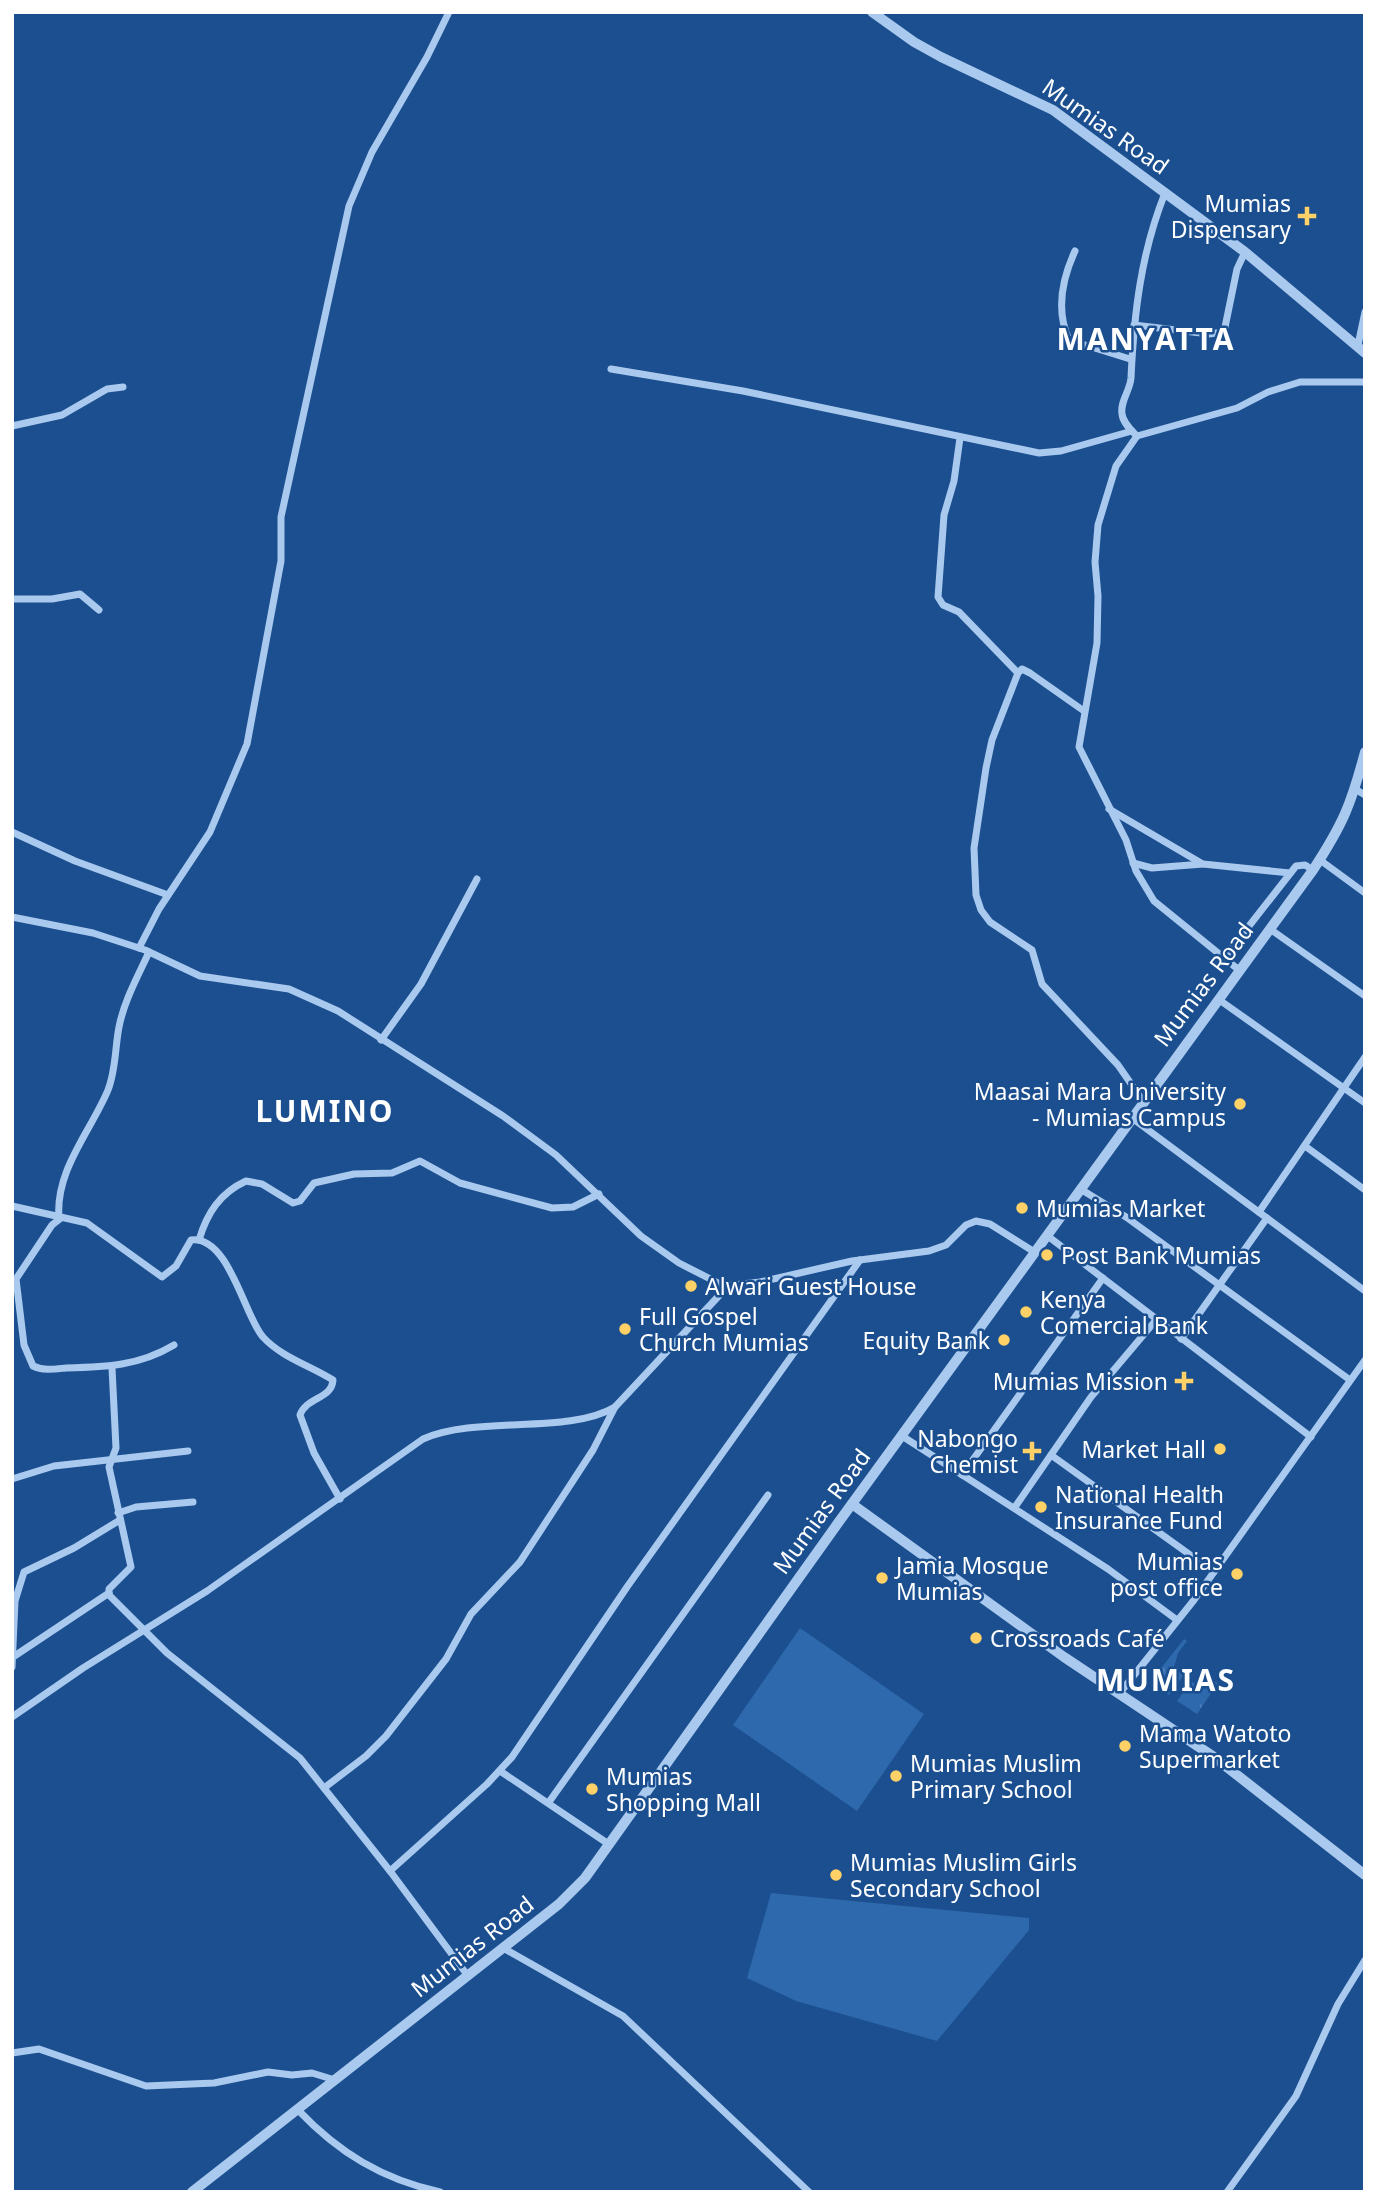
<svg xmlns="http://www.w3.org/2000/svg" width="1377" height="2204" viewBox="0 0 1377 2204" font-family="'Noto Sans',sans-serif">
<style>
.grass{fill:url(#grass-tufts)}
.garden{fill:#2e69ad}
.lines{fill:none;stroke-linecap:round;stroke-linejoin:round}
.minor{stroke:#a9c9ee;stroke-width:7}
.tertiary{stroke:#a9c9ee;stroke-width:10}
.poi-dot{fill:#ffd166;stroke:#1b4f8f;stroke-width:2.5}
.labels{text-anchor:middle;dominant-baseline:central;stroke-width:5;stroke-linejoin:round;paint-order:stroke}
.street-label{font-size:23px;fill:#fff;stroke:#1b4f8f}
.poi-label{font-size:23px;fill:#fff;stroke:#1b4f8f;text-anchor:start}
.district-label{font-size:30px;font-weight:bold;letter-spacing:2px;fill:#fff;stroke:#1b4f8f}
</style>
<defs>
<pattern id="grass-tufts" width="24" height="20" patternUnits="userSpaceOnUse" patternTransform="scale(1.75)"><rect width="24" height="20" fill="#2e69ad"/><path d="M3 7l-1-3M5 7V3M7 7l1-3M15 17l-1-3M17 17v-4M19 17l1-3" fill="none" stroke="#4d80b9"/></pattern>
</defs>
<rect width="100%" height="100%" fill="#1b4f8f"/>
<g class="grass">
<path d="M 1184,1639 L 1187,1641 L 1178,1653 L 1174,1667 L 1183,1676 L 1169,1695 L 1151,1681 Z"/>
<path d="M 1191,1681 L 1203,1689 L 1214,1681 L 1218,1683 L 1197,1714 L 1177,1701 Z"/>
</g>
<g class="garden">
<path d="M 800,1628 L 924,1714 L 857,1811 L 733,1725 Z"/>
<path d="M 771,1893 L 1029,1918 L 1029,1930 L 937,2041 L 796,2001 L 747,1978 Z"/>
</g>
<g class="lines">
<g class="minor">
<path d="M 1165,193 C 1141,253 1134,313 1131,378 C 1130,391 1120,401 1122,414 C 1123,423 1131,430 1137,436 L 1237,408 L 1268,392 L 1300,382 L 1365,382"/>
<path d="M 1075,251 C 1062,279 1056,311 1069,340 L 1130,359"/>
<path d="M 1134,325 L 1209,334 L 1224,332 L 1237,269 L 1245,252"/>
<path d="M 1358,345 L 1365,312"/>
<path d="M 611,369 L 743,391 L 1039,453 L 1061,451 L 1132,431"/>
<path d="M 12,426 L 62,415 L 107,389 L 123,387"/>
<path d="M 1137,436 L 1116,466 L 1098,525 L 1095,562 L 1098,596 L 1097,643 L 1079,747 L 1126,840 L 1136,871 L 1154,901 L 1239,970"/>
<path d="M 960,438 L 954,481 L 944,515 L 938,597 L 943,605 L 959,612 L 1018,673"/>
<path d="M 12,599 L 52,599 L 80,594 L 99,610"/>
<path d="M 1084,711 L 1030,673 L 1022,669 L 1018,673 L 992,740 L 986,768 L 974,848 L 976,895 L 981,910 L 990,922 L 1032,950 L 1042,984 L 1118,1065 L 1143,1101"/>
<path d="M 1355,789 L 1365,795"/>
<path d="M 1109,809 L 1201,863"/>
<path d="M 12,832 L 75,861 L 168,895"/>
<path d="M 1320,860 L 1365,893"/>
<path d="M 1133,863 L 1152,868 L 1203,864 L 1290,873"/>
<path d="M 12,917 L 93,933 L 145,950 L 200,976 L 289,989 L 338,1011 L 503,1116 L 556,1155 L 641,1236 L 679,1263 L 724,1286 L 760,1282 L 852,1261 L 929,1251 L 946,1245 L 966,1225 L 976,1221 L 990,1224 L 1036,1253"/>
<path d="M 1270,929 L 1365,996"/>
<path d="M 139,948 L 159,909 L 210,832 L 247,744 L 281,561 L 281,517 L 349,206 L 372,152 L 427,57 L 449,12"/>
<path d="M 1224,958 L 1296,866 L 1305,865 L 1313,870"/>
<path d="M 1218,999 L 1365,1103"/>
<path d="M 381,1040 L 421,984 L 477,879"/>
<path d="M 1132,1118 L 1365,1291"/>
<path d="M 1305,1146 L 1365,1190"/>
<path d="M 1082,1190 L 1126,1217 L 1350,1380"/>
<path d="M 12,1206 L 87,1223 L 162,1277 L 176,1266 L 191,1240 C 229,1235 245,1318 263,1337 C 281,1357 311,1366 333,1380 C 332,1399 306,1397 300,1415 L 314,1453 L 340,1499"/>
<path d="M 1259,1212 L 1365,1057"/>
<path d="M 59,1218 C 55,1170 91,1131 108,1090 C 116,1070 115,1047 119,1027 C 124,1001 138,976 149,952"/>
<path d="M 61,1218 L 52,1225 L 16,1279 L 24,1345 L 33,1366 C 43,1371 55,1369 66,1368 C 106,1367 139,1366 174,1345"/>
<path d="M 1049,1237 L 1311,1437"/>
<path d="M 199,1240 C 207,1213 220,1193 246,1181 L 262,1184 L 293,1203 L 300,1201 L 314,1183 L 354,1174 L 392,1173 L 420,1161 L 460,1183 L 552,1208 L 573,1207 L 599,1194"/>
<path d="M 1181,1339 L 1267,1218"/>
<path d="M 112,1368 L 116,1448 L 109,1467 L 131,1567 L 109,1589 L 109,1595 L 167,1653 L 300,1758 L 390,1871 L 468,1976"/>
<path d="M 902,1436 L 1108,1569 L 1177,1620"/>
<path d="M 1051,1455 L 1214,1572"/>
<path d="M 962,1475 L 1103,1278"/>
<path d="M 12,1479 L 54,1466 L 188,1451"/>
<path d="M 1015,1507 L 1091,1397 L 1156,1320"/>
<path d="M 118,1513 L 136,1507 L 193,1502"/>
<path d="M 13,1657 L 109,1593"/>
<path d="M 12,1667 L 15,1601 L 24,1572 L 74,1548 L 120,1520"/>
<path d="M 1119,1694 L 1194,1600 L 1365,1360"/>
<path d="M 12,1717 L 83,1668 L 207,1591 L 423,1439 C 478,1415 568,1435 615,1407 L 728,1286"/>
<path d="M 500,1771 L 610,1845"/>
<path d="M 324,1788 L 366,1756 L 386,1736 L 446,1659 L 471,1614 L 520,1562 L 593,1450 L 615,1407"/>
<path d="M 549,1802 L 768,1495"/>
<path d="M 390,1871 L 487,1784 L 512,1757 L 627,1587 L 860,1260"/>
<path d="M 503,1948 L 623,2016 L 809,2192"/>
<path d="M 12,2053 L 39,2049 L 146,2086 L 214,2083 L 268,2072 L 292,2075 L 312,2073 L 335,2080"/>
<path d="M 298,2110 C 339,2153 382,2179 440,2192"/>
<path d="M 1227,2192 L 1296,2096 L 1338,2004 L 1365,1960"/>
</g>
<g class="tertiary">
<path d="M 872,12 L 914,42 L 941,57 L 1053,110 L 1245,252 L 1365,353"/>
<path d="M 852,1504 L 1064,1657 L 1214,1757 L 1365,1875"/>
<path d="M 192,2192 L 559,1904 L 585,1878 L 838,1523 L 1313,870 C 1343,824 1351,805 1365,752"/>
</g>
</g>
<g class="poi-dot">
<path d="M1303.5 205.5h7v7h7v7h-7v7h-7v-7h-7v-7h7z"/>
<circle cx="1240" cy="1104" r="7"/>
<circle cx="1022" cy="1208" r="7"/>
<circle cx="1047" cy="1255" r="7"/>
<circle cx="691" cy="1286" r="7"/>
<circle cx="1026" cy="1312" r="7"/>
<circle cx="625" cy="1329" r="7"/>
<circle cx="1004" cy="1340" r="7"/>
<path d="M1180.5 1370.5h7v7h7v7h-7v7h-7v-7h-7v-7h7z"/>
<circle cx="1220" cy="1449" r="7"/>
<path d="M1028.5 1440.5h7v7h7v7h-7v7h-7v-7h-7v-7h7z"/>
<circle cx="1041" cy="1507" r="7"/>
<circle cx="1237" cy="1574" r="7"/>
<circle cx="882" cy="1578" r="7"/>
<circle cx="976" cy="1638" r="7"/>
<circle cx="1125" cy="1746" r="7"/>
<circle cx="896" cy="1776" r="7"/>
<circle cx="592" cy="1789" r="7"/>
<circle cx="836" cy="1875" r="7"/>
</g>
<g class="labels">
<g class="street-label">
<text transform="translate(1106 126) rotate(35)">Mumias Road</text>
<text transform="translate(1203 984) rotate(-53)">Mumias Road</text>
<text transform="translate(821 1511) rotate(-54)">Mumias Road</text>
<text transform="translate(472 1946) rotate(-38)">Mumias Road</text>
</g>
<g class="poi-label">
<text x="1291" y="203" text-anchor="end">Mumias<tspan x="1291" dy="26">Dispensary</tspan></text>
<text x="1226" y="1091" text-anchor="end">Maasai Mara University<tspan x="1226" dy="26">- Mumias Campus</tspan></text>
<text x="1036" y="1208">Mumias Market</text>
<text x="1061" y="1255">Post Bank Mumias</text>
<text x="705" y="1286">Alwari Guest House</text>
<text x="1040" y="1299">Kenya<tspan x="1040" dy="26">Comercial Bank</tspan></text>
<text x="639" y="1316">Full Gospel<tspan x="639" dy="26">Church Mumias</tspan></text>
<text x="990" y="1340" text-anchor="end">Equity Bank</text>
<text x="1168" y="1381" text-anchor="end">Mumias Mission</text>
<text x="1018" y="1438" text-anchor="end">Nabongo<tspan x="1018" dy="26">Chemist</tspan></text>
<text x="1206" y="1449" text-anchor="end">Market Hall</text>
<text x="1055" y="1494">National Health<tspan x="1055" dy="26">Insurance Fund</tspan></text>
<text x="1223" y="1561" text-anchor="end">Mumias<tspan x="1223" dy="26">post office</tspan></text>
<text x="896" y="1565">Jamia Mosque<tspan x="896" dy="26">Mumias</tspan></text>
<text x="990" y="1638">Crossroads Café</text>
<text x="1139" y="1733">Mama Watoto<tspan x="1139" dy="26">Supermarket</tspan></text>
<text x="910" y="1763">Mumias Muslim<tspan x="910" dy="26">Primary School</tspan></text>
<text x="606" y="1776">Mumias<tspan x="606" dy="26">Shopping Mall</tspan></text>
<text x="850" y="1862">Mumias Muslim Girls<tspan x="850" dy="26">Secondary School</tspan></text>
</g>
<g class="district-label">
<text x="1146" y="338">MANYATTA</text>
<text x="325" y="1110">LUMINO</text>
<text x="1166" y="1679">MUMIAS</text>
</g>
</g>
<rect width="1377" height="2204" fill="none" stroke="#ffffff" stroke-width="28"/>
</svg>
